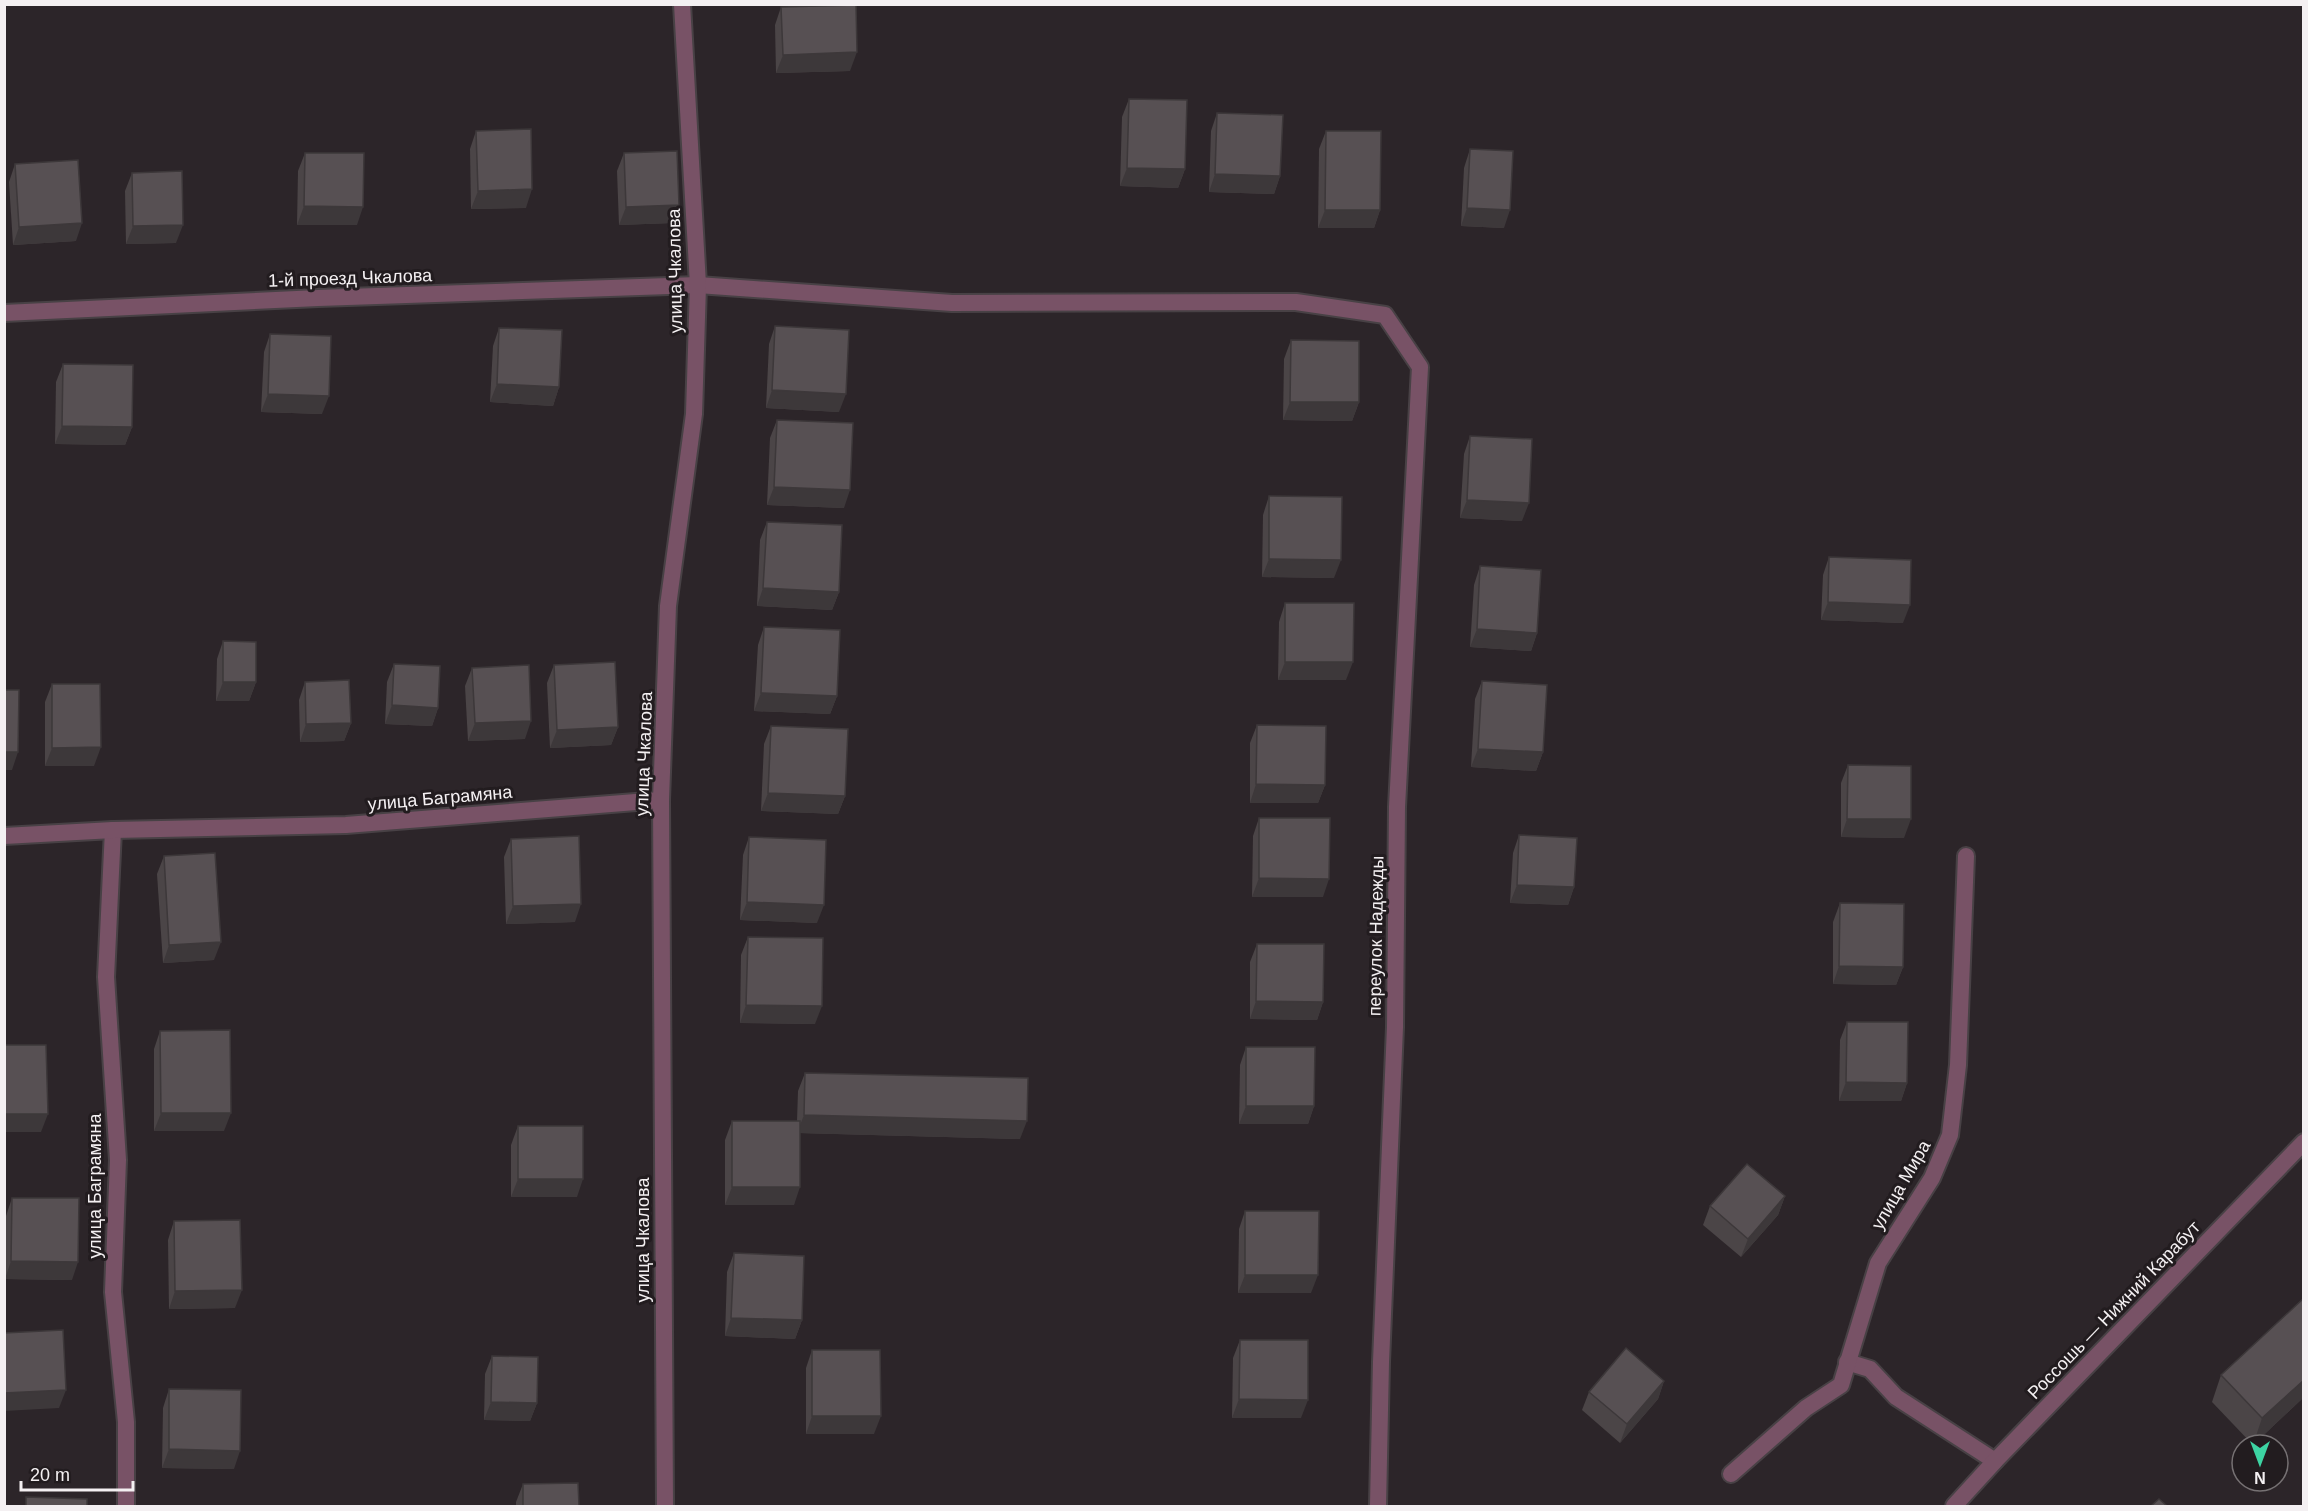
<svg xmlns="http://www.w3.org/2000/svg" width="2308" height="1511" viewBox="0 0 2308 1511" font-family="Arial,sans-serif">
<style>
.lines{fill:none;stroke-linecap:round;stroke-linejoin:round}
.minor-casing{stroke:#484145;stroke-width:20}
.tertiary-casing{stroke:#484145;stroke-width:20}
.minor{stroke:#785266;stroke-width:16}
.tertiary{stroke:#785266;stroke-width:16}
.wall{fill:#4b4547}
.shaded-wall{fill:#3d383a}
.building{fill:#575053;stroke:#3d383a;stroke-width:1.5}
.labels{text-anchor:middle;dominant-baseline:central;stroke-width:6;stroke-linejoin:round;paint-order:stroke}
.street-label{font-size:18px;fill:#f4f0f2;stroke:#221c1f}
</style>
<rect width="100%" height="100%" fill="#2c2529"/>
<g class="lines">
<g class="minor-casing">
<g id="minor">
<path d="M 4,313 L 318,298 L 698,285 L 952,303 L 1296,302 L 1385,315 L 1420,367 L 1397,807 L 1395,1027 L 1381,1362 L 1378,1506"/>
<path d="M 113,830 L 106,977 L 118,1160 L 113,1292 L 126,1422 L 126,1506"/>
<path d="M 4,836 L 113,830 L 346,825 L 661,800"/>
<path d="M 1847,1362 L 1870,1369 L 1896,1397 L 1995,1461"/>
<path d="M 1731,1474 L 1806,1408 L 1841,1385 L 1878,1263 L 1932,1178 L 1950,1135 L 1958,1065 L 1966,856"/>
<path d="M 665,1506 L 661,800 L 668,606 L 694,414 L 698,285 L 682,4"/>
</g>
</g>
<g class="tertiary-casing">
<path id="tertiary" d="M 1954,1506 L 1995,1461 L 2304,1142"/>
</g>
<use href="#minor" class="minor"/>
<use href="#tertiary" class="tertiary"/>
</g>
<g class="wall">
<path d="M 781,7 L 850,71 L 776,73 L 775,25 Z"/>
<path d="M 1129,99 L 1185,169 L 1178,188 L 1120,186 L 1122,117 Z"/>
<path d="M 1217,113 L 1280,176 L 1274,194 L 1209,192 L 1211,131 Z"/>
<path d="M 476,131 L 526,208 L 471,209 L 470,149 Z"/>
<path d="M 1326,131 L 1380,210 L 1374,228 L 1318,228 L 1319,149 Z"/>
<path d="M 1470,149 L 1504,228 L 1461,226 L 1464,168 Z"/>
<path d="M 305,153 L 357,225 L 297,225 L 298,171 Z"/>
<path d="M 624,153 L 679,205 L 672,223 L 619,225 L 617,171 Z"/>
<path d="M 15,164 L 76,241 L 13,245 L 9,182 Z"/>
<path d="M 132,173 L 176,243 L 126,244 L 125,191 Z"/>
<path d="M 775,326 L 839,412 L 766,408 L 769,344 Z"/>
<path d="M 499,328 L 559,387 L 553,406 L 490,402 L 493,346 Z"/>
<path d="M 270,334 L 322,414 L 261,412 L 264,352 Z"/>
<path d="M 1291,340 L 1359,402 L 1352,421 L 1283,420 L 1284,359 Z"/>
<path d="M 63,364 L 132,427 L 125,445 L 55,444 L 56,382 Z"/>
<path d="M 777,420 L 844,508 L 767,505 L 770,438 Z"/>
<path d="M 1470,436 L 1522,521 L 1460,518 L 1464,454 Z"/>
<path d="M 1269,496 L 1334,578 L 1262,577 L 1263,515 Z"/>
<path d="M 767,522 L 839,592 L 832,610 L 757,606 L 760,540 Z"/>
<path d="M 1829,557 L 1903,623 L 1821,620 L 1823,575 Z"/>
<path d="M 1480,566 L 1537,633 L 1531,651 L 1470,647 L 1474,585 Z"/>
<path d="M 1285,603 L 1346,680 L 1278,680 L 1279,622 Z"/>
<path d="M 764,627 L 837,696 L 830,714 L 754,711 L 758,645 Z"/>
<path d="M 223,641 L 256,682 L 249,701 L 216,701 L 217,659 Z"/>
<path d="M 394,664 L 438,708 L 432,726 L 385,724 L 387,682 Z"/>
<path d="M 554,665 L 618,727 L 611,745 L 550,748 L 547,683 Z"/>
<path d="M 472,668 L 525,739 L 468,741 L 465,686 Z"/>
<path d="M 1482,681 L 1543,752 L 1536,771 L 1471,767 L 1475,699 Z"/>
<path d="M 305,682 L 351,723 L 344,741 L 300,742 L 299,700 Z"/>
<path d="M 52,684 L 94,766 L 45,766 L 45,702 Z"/>
<path d="M 1257,725 L 1325,785 L 1318,803 L 1250,803 L 1250,743 Z"/>
<path d="M 771,726 L 845,796 L 838,814 L 761,811 L 764,744 Z"/>
<path d="M 1848,765 L 1904,838 L 1841,837 L 1841,783 Z"/>
<path d="M 1259,818 L 1323,897 L 1252,897 L 1253,836 Z"/>
<path d="M 1519,835 L 1574,887 L 1568,905 L 1510,903 L 1513,853 Z"/>
<path d="M 749,837 L 817,923 L 740,920 L 743,855 Z"/>
<path d="M 511,839 L 575,922 L 506,924 L 504,857 Z"/>
<path d="M 164,856 L 214,960 L 163,963 L 157,874 Z"/>
<path d="M 1840,903 L 1903,967 L 1896,985 L 1833,984 L 1833,922 Z"/>
<path d="M 748,937 L 815,1024 L 740,1023 L 741,955 Z"/>
<path d="M 1257,944 L 1323,1002 L 1317,1020 L 1250,1019 L 1250,962 Z"/>
<path d="M 1847,1022 L 1907,1083 L 1901,1101 L 1839,1101 L 1840,1040 Z"/>
<path d="M 160,1031 L 224,1131 L 154,1131 L 154,1049 Z"/>
<path d="M 1246,1047 L 1314,1106 L 1308,1124 L 1239,1124 L 1240,1065 Z"/>
<path d="M 805,1073 L 1020,1139 L 800,1133 L 794,1205 L 725,1205 L 725,1140 L 732,1121 L 797,1121 L 798,1091 Z"/>
<path d="M 518,1126 L 577,1197 L 511,1197 L 511,1145 Z"/>
<path d="M 1785,1196 L 1778,1215 L 1741,1257 L 1703,1225 L 1710,1206 Z"/>
<path d="M 12,1198 L 72,1280 L 5,1279 L 6,1216 Z"/>
<path d="M 1245,1211 L 1311,1293 L 1238,1293 L 1239,1229 Z"/>
<path d="M 174,1221 L 235,1308 L 169,1309 L 168,1240 Z"/>
<path d="M 734,1253 L 802,1320 L 795,1339 L 725,1336 L 727,1272 Z"/>
<path d="M 1240,1340 L 1301,1418 L 1232,1418 L 1233,1358 Z"/>
<path d="M 812,1350 L 874,1434 L 806,1434 L 806,1368 Z"/>
<path d="M 492,1356 L 537,1403 L 530,1421 L 484,1420 L 485,1374 Z"/>
<path d="M 2221,1375 L 2304,1397 L 2253,1445 L 2212,1402 Z"/>
<path d="M 1664,1381 L 1658,1399 L 1620,1443 L 1582,1410 L 1589,1392 Z"/>
<path d="M 169,1389 L 234,1469 L 162,1468 L 163,1408 Z"/>
<path d="M 523,1484 L 579,1506 L 516,1506 L 516,1502 Z"/>
</g>
<g class="shaded-wall">
<path d="M 857,52 L 850,71 L 776,73 L 783,55 Z"/>
<path d="M 1127,168 L 1185,169 L 1178,188 L 1120,186 Z"/>
<path d="M 1215,174 L 1280,176 L 1274,194 L 1209,192 Z"/>
<path d="M 532,189 L 526,208 L 471,209 L 478,191 Z"/>
<path d="M 679,205 L 672,223 L 619,225 L 626,207 Z"/>
<path d="M 304,206 L 363,207 L 357,225 L 297,225 Z"/>
<path d="M 1467,208 L 1510,210 L 1504,228 L 1461,226 Z"/>
<path d="M 1325,210 L 1380,210 L 1374,228 L 1318,228 Z"/>
<path d="M 82,223 L 76,241 L 13,245 L 19,227 Z"/>
<path d="M 183,225 L 176,243 L 126,244 L 133,226 Z"/>
<path d="M 497,384 L 559,387 L 553,406 L 490,402 Z"/>
<path d="M 772,390 L 846,394 L 839,412 L 766,408 Z"/>
<path d="M 268,394 L 329,396 L 322,414 L 261,412 Z"/>
<path d="M 1290,402 L 1359,402 L 1352,421 L 1283,420 Z"/>
<path d="M 62,426 L 132,427 L 125,445 L 55,444 Z"/>
<path d="M 774,487 L 850,490 L 844,508 L 767,505 Z"/>
<path d="M 1467,500 L 1529,503 L 1522,521 L 1460,518 Z"/>
<path d="M 1269,559 L 1341,560 L 1334,578 L 1262,577 Z"/>
<path d="M 763,588 L 839,592 L 832,610 L 757,606 Z"/>
<path d="M 1828,602 L 1910,605 L 1903,623 L 1821,620 Z"/>
<path d="M 1477,629 L 1537,633 L 1531,651 L 1470,647 Z"/>
<path d="M 1285,662 L 1353,662 L 1346,680 L 1278,680 Z"/>
<path d="M 223,682 L 256,682 L 249,701 L 216,701 Z"/>
<path d="M 761,693 L 837,696 L 830,714 L 754,711 Z"/>
<path d="M 392,705 L 438,708 L 432,726 L 385,724 Z"/>
<path d="M 531,721 L 525,739 L 468,741 L 475,723 Z"/>
<path d="M 351,723 L 344,741 L 300,742 L 306,724 Z"/>
<path d="M 618,727 L 611,745 L 550,748 L 557,730 Z"/>
<path d="M 101,747 L 94,766 L 45,766 L 52,748 Z"/>
<path d="M 1478,749 L 1543,752 L 1536,771 L 1471,767 Z"/>
<path d="M 4,752 L 18,752 L 12,770 L 4,770 Z"/>
<path d="M 1256,784 L 1325,785 L 1318,803 L 1250,803 Z"/>
<path d="M 768,793 L 845,796 L 838,814 L 761,811 Z"/>
<path d="M 1847,819 L 1911,819 L 1904,838 L 1841,837 Z"/>
<path d="M 1259,878 L 1329,879 L 1323,897 L 1252,897 Z"/>
<path d="M 1517,885 L 1574,887 L 1568,905 L 1510,903 Z"/>
<path d="M 747,902 L 824,905 L 817,923 L 740,920 Z"/>
<path d="M 581,904 L 575,922 L 506,924 L 513,906 Z"/>
<path d="M 221,942 L 214,960 L 163,963 L 169,945 Z"/>
<path d="M 1839,966 L 1903,967 L 1896,985 L 1833,984 Z"/>
<path d="M 1256,1001 L 1323,1002 L 1317,1020 L 1250,1019 Z"/>
<path d="M 746,1005 L 822,1006 L 815,1024 L 740,1023 Z"/>
<path d="M 1846,1082 L 1907,1083 L 1901,1101 L 1839,1101 Z"/>
<path d="M 1246,1106 L 1314,1106 L 1308,1124 L 1239,1124 Z"/>
<path d="M 161,1113 L 231,1113 L 224,1131 L 154,1131 Z"/>
<path d="M 4,1114 L 48,1114 L 41,1132 L 4,1132 Z"/>
<path d="M 804,1115 L 1027,1121 L 1020,1139 L 797,1133 Z"/>
<path d="M 518,1179 L 583,1179 L 577,1197 L 511,1197 Z"/>
<path d="M 732,1187 L 800,1187 L 794,1205 L 725,1205 Z"/>
<path d="M 1785,1196 L 1778,1215 L 1741,1257 L 1748,1239 Z"/>
<path d="M 11,1261 L 78,1262 L 72,1280 L 5,1279 Z"/>
<path d="M 1245,1275 L 1318,1275 L 1311,1293 L 1238,1293 Z"/>
<path d="M 242,1290 L 235,1308 L 169,1309 L 175,1291 Z"/>
<path d="M 731,1318 L 802,1320 L 795,1339 L 725,1336 Z"/>
<path d="M 2304,1380 L 2304,1397 L 2253,1445 L 2262,1418 Z"/>
<path d="M 1664,1381 L 1658,1399 L 1620,1443 L 1627,1424 Z"/>
<path d="M 66,1390 L 59,1408 L 4,1411 L 4,1393 Z"/>
<path d="M 1239,1399 L 1308,1400 L 1301,1418 L 1232,1418 Z"/>
<path d="M 491,1402 L 537,1403 L 530,1421 L 484,1420 Z"/>
<path d="M 812,1416 L 881,1416 L 874,1434 L 806,1434 Z"/>
<path d="M 169,1449 L 240,1451 L 234,1469 L 162,1468 Z"/>
</g>
<g class="building">
<path d="M 856,5 L 857,52 L 783,55 L 781,7 Z"/>
<path d="M 1129,99 L 1187,100 L 1185,169 L 1127,168 Z"/>
<path d="M 1217,113 L 1283,115 L 1280,176 L 1215,174 Z"/>
<path d="M 531,129 L 532,189 L 478,191 L 476,131 Z"/>
<path d="M 1326,131 L 1381,131 L 1380,210 L 1325,210 Z"/>
<path d="M 1470,149 L 1513,151 L 1510,210 L 1467,208 Z"/>
<path d="M 677,151 L 679,205 L 626,207 L 624,153 Z"/>
<path d="M 305,153 L 364,153 L 363,207 L 304,206 Z"/>
<path d="M 78,160 L 82,223 L 19,227 L 15,164 Z"/>
<path d="M 182,171 L 183,225 L 133,226 L 132,173 Z"/>
<path d="M 775,326 L 849,330 L 846,394 L 772,390 Z"/>
<path d="M 499,328 L 562,330 L 559,387 L 497,384 Z"/>
<path d="M 270,334 L 331,336 L 329,396 L 268,394 Z"/>
<path d="M 1291,340 L 1359,341 L 1359,402 L 1290,402 Z"/>
<path d="M 63,364 L 133,365 L 132,427 L 62,426 Z"/>
<path d="M 777,420 L 853,423 L 850,490 L 774,487 Z"/>
<path d="M 1470,436 L 1532,439 L 1529,503 L 1467,500 Z"/>
<path d="M 1269,496 L 1342,497 L 1341,560 L 1269,559 Z"/>
<path d="M 767,522 L 842,525 L 839,592 L 763,588 Z"/>
<path d="M 1829,557 L 1911,560 L 1910,605 L 1828,602 Z"/>
<path d="M 1480,566 L 1541,570 L 1537,633 L 1477,629 Z"/>
<path d="M 1285,603 L 1354,603 L 1353,662 L 1285,662 Z"/>
<path d="M 764,627 L 840,630 L 837,696 L 761,693 Z"/>
<path d="M 223,641 L 256,642 L 256,682 L 223,682 Z"/>
<path d="M 615,662 L 618,727 L 557,730 L 554,665 Z"/>
<path d="M 394,664 L 440,666 L 438,708 L 392,705 Z"/>
<path d="M 529,665 L 531,721 L 475,723 L 472,668 Z"/>
<path d="M 349,680 L 351,723 L 306,724 L 305,682 Z"/>
<path d="M 1482,681 L 1547,685 L 1543,752 L 1478,749 Z"/>
<path d="M 52,684 L 100,684 L 101,747 L 52,748 Z"/>
<path d="M 4,690 L 19,690 L 18,752 L 4,752 Z"/>
<path d="M 1257,725 L 1326,726 L 1325,785 L 1256,784 Z"/>
<path d="M 771,726 L 848,729 L 845,796 L 768,793 Z"/>
<path d="M 1848,765 L 1911,766 L 1911,819 L 1847,819 Z"/>
<path d="M 1259,818 L 1330,818 L 1329,879 L 1259,878 Z"/>
<path d="M 1519,835 L 1577,838 L 1574,887 L 1517,885 Z"/>
<path d="M 579,836 L 581,904 L 513,906 L 511,839 Z"/>
<path d="M 749,837 L 826,840 L 824,905 L 747,902 Z"/>
<path d="M 215,853 L 221,942 L 169,945 L 164,856 Z"/>
<path d="M 1840,903 L 1904,904 L 1903,967 L 1839,966 Z"/>
<path d="M 748,937 L 823,938 L 822,1006 L 746,1005 Z"/>
<path d="M 1257,944 L 1324,944 L 1323,1002 L 1256,1001 Z"/>
<path d="M 1847,1022 L 1908,1022 L 1907,1083 L 1846,1082 Z"/>
<path d="M 230,1030 L 231,1113 L 161,1113 L 160,1031 Z"/>
<path d="M 4,1045 L 46,1045 L 48,1114 L 4,1114 Z"/>
<path d="M 1246,1047 L 1315,1047 L 1314,1106 L 1246,1106 Z"/>
<path d="M 805,1073 L 1028,1078 L 1027,1121 L 804,1115 Z"/>
<rect x="732" y="1121" width="68" height="66"/>
<rect x="518" y="1126" width="65" height="53"/>
<path d="M 1747,1164 L 1785,1196 L 1748,1239 L 1710,1206 Z"/>
<path d="M 12,1198 L 79,1198 L 78,1262 L 11,1261 Z"/>
<path d="M 1245,1211 L 1319,1211 L 1318,1275 L 1245,1275 Z"/>
<path d="M 240,1220 L 242,1290 L 175,1291 L 174,1221 Z"/>
<path d="M 734,1253 L 804,1256 L 802,1320 L 731,1318 Z"/>
<path d="M 2304,1298 L 2304,1380 L 2262,1418 L 2221,1375 Z"/>
<path d="M 63,1330 L 66,1390 L 4,1393 L 4,1333 Z"/>
<path d="M 1240,1340 L 1308,1340 L 1308,1400 L 1239,1399 Z"/>
<path d="M 1626,1348 L 1664,1381 L 1627,1424 L 1589,1392 Z"/>
<path d="M 812,1350 L 880,1350 L 881,1416 L 812,1416 Z"/>
<path d="M 492,1356 L 538,1357 L 537,1403 L 491,1402 Z"/>
<path d="M 169,1389 L 241,1390 L 240,1451 L 169,1449 Z"/>
<path d="M 578,1483 L 579,1506 L 523,1506 L 523,1484 Z"/>
<path d="M 26,1497 L 87,1499 L 87,1506 L 26,1506 Z"/>
<path d="M 2159,1499 L 2167,1506 L 2151,1506 Z"/>
</g>
<g class="labels">
<g class="street-label">
<text transform="translate(675 271) rotate(-91)">улица Чкалова</text>
<text transform="translate(350 278) rotate(-2)">1-й проезд Чкалова</text>
<text transform="translate(644 754) rotate(-88)">улица Чкалова</text>
<text transform="translate(440 798) rotate(-5)">улица Баграмяна</text>
<text transform="translate(1376 936) rotate(-89)">переулок Надежды</text>
<text transform="translate(1901 1185) rotate(-60)">улица Мира</text>
<text transform="translate(95 1186) rotate(-90)">улица Баграмяна</text>
<text transform="translate(643 1240) rotate(-90)">улица Чкалова</text>
<text transform="translate(2114 1310) rotate(-46)">Россошь — Нижний Карабут</text>
</g>
</g>
<rect width="2308" height="1511" fill="none" stroke="#f4f0f2" stroke-width="12"/>
<g transform="translate(2260 1463) rotate(180)"><circle r="28" fill="#221c1f" stroke="#767173" stroke-width="1.5"/>
<path d="M0-4.5L10 22L0 15L-10 22Z" fill="#3dd4a3"/>
<text y="-9" font-size="16" font-weight="bold" text-anchor="middle" fill="#f4f0f2">N</text>
</g>
<path d="M21 1481v9h112v-9" fill="none" stroke="#f4f0f2" stroke-width="3"/>
<text x="30" y="1481" font-size="18" fill="#f4f0f2" stroke="#221c1f" stroke-width="4.5" paint-order="stroke">20 m</text>
</svg>
